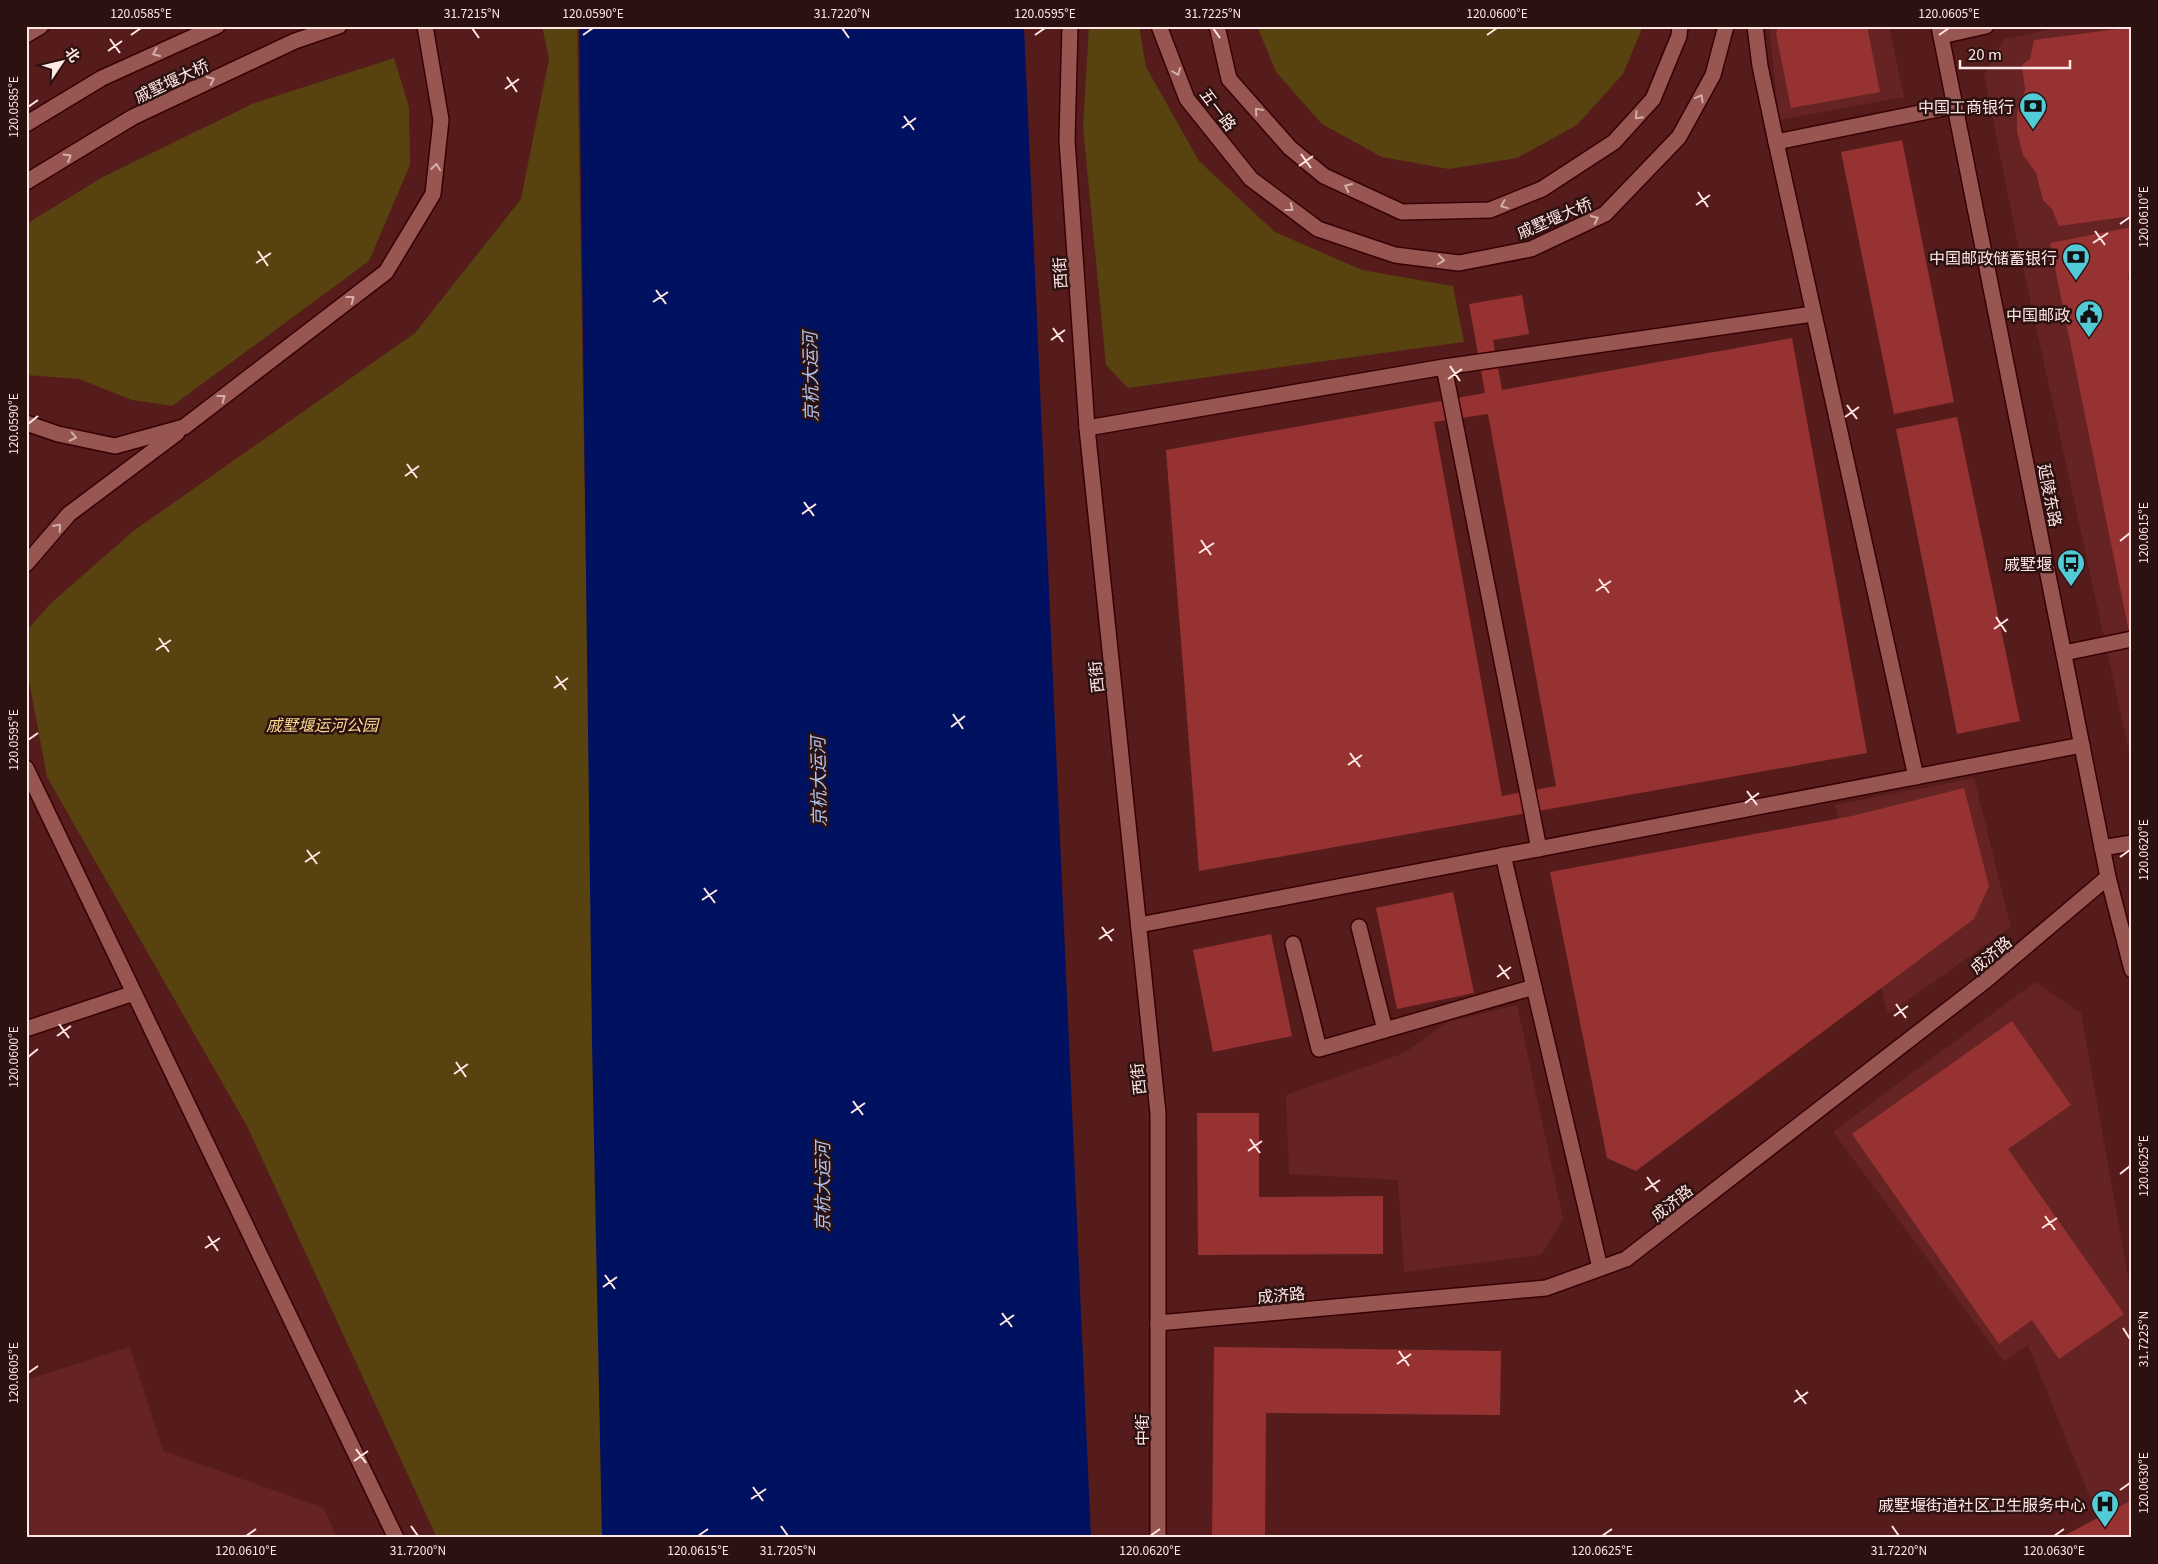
<svg xmlns="http://www.w3.org/2000/svg" width="2158" height="1564" viewBox="0 0 2158 1564" font-family="Georgia,'Noto Sans SC',serif">
<style>
.built{fill:#652323}
.green{fill:#574210}
.water{fill:#00125f}
.building{fill:#973232;fill-rule:evenodd}
.lines{fill:none;stroke-linecap:round;stroke-linejoin:round}
.service-casing{stroke:#390004;stroke-width:18}
.minor-casing{stroke:#390004;stroke-width:18}
.secondary-casing{stroke:#390004;stroke-width:18}
.service{stroke:#975652;stroke-width:15}
.minor{stroke:#975652;stroke-width:15}
.secondary{stroke:#975652;stroke-width:15}
.oneway{stroke:#d5adaa}
.ticks{fill:none;stroke:#ffe7e5;stroke-width:2}
.labels{text-anchor:middle;dominant-baseline:central;stroke-width:5;stroke-linejoin:round;paint-order:stroke}
.street-label{font-size:16px;fill:#ffe7e5;stroke:#2b1110}
.poi-label{font-size:16px;fill:#ffe7e5;stroke:#2b1110;text-anchor:end}
.park-label{font-size:16px;font-style:italic;fill:#feda91;stroke:#2b1110}
.water-label{font-size:18px;font-style:italic;fill:#aec4f0;stroke:#2b1110}
.neatline{fill:none;stroke:#ffe7e5;stroke-width:2}
.ticks-label{font-size:12px;text-anchor:middle;fill:#ffe7e5}
</style>
<rect width="100%" height="100%" fill="#561c1b"/>
<g class="built">
<path d="M 1769,26 L 1889,26 L 1904,97 L 1779,120 Z"/>
<path d="M 2066,26 L 2132,26 L 2132,765 L 2017,240 L 1984,75 L 2004,39 Z"/>
<path d="M 1974,778 L 2011,927 L 1888,1014 L 1835,805 Z"/>
<path d="M 2035,982 L 2081,1013 L 2132,1299 L 2132,1538 L 2060,1538 L 2098,1517 L 2028,1345 L 2004,1361 L 1833,1132 Z"/>
<path d="M 1517,1005 L 1563,1219 L 1541,1255 L 1404,1272 L 1398,1180 L 1289,1174 L 1286,1095 L 1404,1053 L 1448,1022 Z"/>
<path d="M 130,1347 L 163,1451 L 324,1508 L 337,1538 L 26,1538 L 26,1380 Z"/>
</g>
<g class="green">
<path d="M 542,26 L 577,26 L 602,1538 L 437,1538 L 247,1126 L 47,777 L 26,665 L 26,632 L 49,605 L 132,532 L 415,333 L 521,199 L 549,59 Z"/>
<path d="M 1089,26 L 1139,26 L 1146,67 L 1199,161 L 1275,232 L 1362,270 L 1453,286 L 1464,342 L 1128,388 L 1106,365 L 1083,127 Z"/>
<path d="M 1257,26 L 1643,26 L 1623,74 L 1577,125 L 1517,158 L 1449,169 L 1382,157 L 1322,124 L 1276,72 Z"/>
<path d="M 394,58 L 409,107 L 410,165 L 369,261 L 172,406 L 132,400 L 79,379 L 26,375 L 26,224 L 103,177 L 252,104 Z"/>
</g>
<path class="water" d="M 579,26 L 1024,26 L 1091,1538 L 602,1538 L 592,1041 Z"/>
<g class="building">
<path d="M 1779,26 L 1867,26 L 1880,92 L 1791,108 L 1776,33 Z"/>
<path d="M 2132,27 L 2132,216 L 2059,226 L 2052,209 L 2043,200 L 2036,173 L 2023,155 L 2017,131 L 2017,113 L 2025,90 L 2022,65 L 2030,59 L 2034,40 Z"/>
<path d="M 1902,140 L 1954,402 L 1894,414 L 1841,152 Z"/>
<path d="M 2132,227 L 2132,275 L 2128,276 L 2132,292 L 2132,631 L 2129,632 L 2050,243 Z"/>
<path d="M 1522,295 L 1529,334 L 1493,340 L 1502,390 L 1792,338 L 1867,753 L 1199,871 L 1166,450 L 1485,393 L 1469,304 ZM 1488,414 L 1556,786 L 1502,796 L 1434,422 Z"/>
<path d="M 1957,417 L 2020,721 L 1957,734 L 1896,429 Z"/>
<path d="M 1964,788 L 1989,886 L 1974,919 L 1636,1171 L 1607,1158 L 1550,872 L 1852,816 Z"/>
<path d="M 1453,892 L 1474,993 L 1397,1009 L 1376,908 Z"/>
<path d="M 1271,934 L 1292,1036 L 1213,1052 L 1193,950 Z"/>
<path d="M 2012,1021 L 2071,1105 L 2008,1149 L 2124,1314 L 2059,1359 L 2032,1320 L 1999,1344 L 1852,1134 Z"/>
<path d="M 1197,1113 L 1259,1113 L 1259,1197 L 1383,1196 L 1383,1254 L 1198,1255 Z"/>
<path d="M 1214,1347 L 1501,1351 L 1500,1415 L 1266,1413 L 1265,1538 L 1212,1538 Z"/>
<path d="M 2132,1500 L 2132,1538 L 2060,1538 L 2098,1518 Z"/>
</g>
<g class="lines">
<g class="service-casing">
<g id="service">
<path d="M 1755,26 L 1760,66 L 1776,142 L 1916,777"/>
<path d="M 1941,36 L 1986,26"/>
<path d="M 1776,142 L 1954,106"/>
<path d="M 1444,367 L 1539,849"/>
<path d="M 1087,428 L 1444,367 L 1813,314"/>
<path d="M 2064,653 L 2132,639"/>
<path d="M 2102,848 L 2132,843"/>
<path d="M 1359,927 L 1385,1030"/>
<path d="M 1293,944 L 1319,1049 L 1534,987"/>
</g>
</g>
<g class="minor-casing">
<g id="minor">
<path d="M 1070,26 L 1067,140 L 1087,428 L 1158,1113 L 1158,1538"/>
<path d="M 26,768 L 396,1538"/>
<path d="M 1503,855 L 1600,1268"/>
<path d="M 1139,925 L 2082,745"/>
<path d="M 26,1029 L 134,993"/>
<path d="M 1158,1323 L 1546,1288 L 1626,1259 L 1985,981 L 2108,877"/>
</g>
</g>
<g class="secondary-casing">
<g id="secondary">
<path d="M 1159,26 L 1187,99 L 1251,179 L 1318,229 L 1395,255 L 1459,263 L 1531,249 L 1605,214 L 1679,137 L 1713,75 L 1726,26"/>
<path d="M 1217,26 L 1229,79 L 1290,148 L 1324,176 L 1402,212 L 1490,210 L 1542,189 L 1614,142 L 1653,99 L 1679,36 L 1680,26"/>
<path d="M 1939,26 L 2108,877 L 2132,970"/>
<path d="M 26,35 L 41,26"/>
<path d="M 26,124 L 102,78 L 217,26"/>
<path d="M 26,182 L 133,117 L 295,41 L 339,26"/>
<path d="M 26,423 L 58,434 L 115,446 L 184,427 L 386,272 L 433,194 L 441,120 L 425,26"/>
<path d="M 26,564 L 69,514 L 177,433"/>
</g>
</g>
<use href="#service" class="service"/>
<use href="#minor" class="minor"/>
<use href="#secondary" class="secondary"/>
</g>
<defs><path id="oneway-chevron" d="M-2-3.5L2.5 0L-2 3.5" fill="none" stroke-width="1.6" stroke-linecap="round" stroke-linejoin="round" transform="scale(1.25)"/></defs>
<g class="oneway">
<use href="#oneway-chevron" transform="translate(156 53) rotate(156)"/>
<use href="#oneway-chevron" transform="translate(1177 72) rotate(69)"/>
<use href="#oneway-chevron" transform="translate(211 80) rotate(-25)"/>
<use href="#oneway-chevron" transform="translate(1700 98) rotate(-61)"/>
<use href="#oneway-chevron" transform="translate(1258 111) rotate(-131)"/>
<use href="#oneway-chevron" transform="translate(1638 116) rotate(133)"/>
<use href="#oneway-chevron" transform="translate(68 157) rotate(-31)"/>
<use href="#oneway-chevron" transform="translate(436 167) rotate(-84)"/>
<use href="#oneway-chevron" transform="translate(1348 187) rotate(-155)"/>
<use href="#oneway-chevron" transform="translate(1504 205) rotate(158)"/>
<use href="#oneway-chevron" transform="translate(1290 208) rotate(37)"/>
<use href="#oneway-chevron" transform="translate(1595 219) rotate(-25)"/>
<use href="#oneway-chevron" transform="translate(1441 260) rotate(7)"/>
<use href="#oneway-chevron" transform="translate(351 299) rotate(-37)"/>
<use href="#oneway-chevron" transform="translate(222 398) rotate(-37)"/>
<use href="#oneway-chevron" transform="translate(73 437) rotate(12)"/>
<use href="#oneway-chevron" transform="translate(58 527) rotate(-49)"/>
</g>
<path class="ticks" d="M 472,28 L 479,38M 842,28 L 849,38M 1213,28 L 1220,38M 131,35 L 141,28M 583,35 L 593,28M 1035,35 L 1045,28M 1487,35 L 1497,28M 1939,35 L 1949,28M 110,39 L 120,53M 108,51 L 122,41M 507,77 L 517,92M 505,89 L 519,79M 28,107 L 38,100M 904,116 L 914,130M 902,128 L 916,118M 1301,154 L 1311,168M 1299,166 L 1313,156M 1698,192 L 1708,207M 1696,205 L 1710,195M 2120,224 L 2130,217M 2095,231 L 2105,245M 2093,243 L 2108,233M 258,251 L 268,266M 256,263 L 271,253M 656,290 L 666,304M 653,302 L 668,292M 1053,328 L 1063,342M 1051,340 L 1065,330M 1450,366 L 1460,381M 1448,379 L 1462,369M 1847,405 L 1857,419M 1845,417 L 1859,407M 28,424 L 38,416M 407,464 L 417,478M 405,476 L 419,466M 804,502 L 814,516M 802,514 L 816,504M 1201,540 L 1211,555M 2120,541 L 2130,533M 1199,553 L 1214,543M 1599,579 L 1609,593M 1596,591 L 1611,581M 1996,617 L 2006,632M 1994,629 L 2008,619M 159,638 L 169,652M 156,650 L 171,640M 556,676 L 566,690M 554,688 L 568,678M 953,714 L 963,729M 951,727 L 965,716M 28,740 L 38,733M 1350,753 L 1360,767M 1348,765 L 1362,755M 1747,791 L 1757,805M 1745,803 L 1759,793M 307,850 L 317,864M 2120,857 L 2130,850M 305,862 L 320,852M 704,888 L 715,903M 702,900 L 717,890M 1102,927 L 1112,941M 1099,939 L 1114,929M 1499,965 L 1509,979M 1497,977 L 1511,967M 1896,1004 L 1906,1018M 1894,1016 L 1908,1006M 59,1024 L 69,1038M 57,1036 L 71,1026M 28,1057 L 38,1049M 456,1062 L 466,1077M 454,1074 L 468,1064M 853,1101 L 863,1115M 851,1113 L 865,1103M 1250,1139 L 1260,1153M 1248,1151 L 1262,1141M 2120,1174 L 2130,1166M 1647,1177 L 1658,1192M 1645,1190 L 1660,1180M 2045,1216 L 2055,1230M 2042,1228 L 2057,1218M 208,1236 L 218,1251M 205,1248 L 220,1238M 605,1275 L 615,1289M 603,1287 L 617,1277M 1002,1313 L 1012,1327M 1000,1325 L 1014,1315M 2123,1328 L 2130,1339M 1399,1351 L 1409,1366M 1397,1364 L 1411,1354M 28,1373 L 38,1366M 1796,1390 L 1806,1404M 1794,1402 L 1808,1392M 356,1449 L 366,1463M 354,1461 L 368,1451M 753,1487 L 763,1501M 2120,1490 L 2130,1483M 751,1499 L 766,1489M 411,1526 L 418,1536M 781,1526 L 788,1536M 1892,1526 L 1899,1536M 246,1536 L 256,1529M 698,1536 L 708,1529M 1150,1536 L 1160,1529M 1602,1536 L 1612,1529M 2054,1536 L 2064,1529"/>
<defs>
<g id="bank-pin" transform="scale(1.4375)"><path d="M0 17L-7.5 6A9.5 9.5 0 1 1 7.5 6Z" fill="#52cbd7" stroke="#2b1110"/><path d="M-6-4H6V4H-6ZM0-2.3a2.3 2.3 0 1 0 0 4.6a2.3 2.3 0 1 0 0-4.6Z" fill="#111"/></g>
<g id="civic-pin" transform="scale(1.4375)"><path d="M0 17L-7.5 6A9.5 9.5 0 1 1 7.5 6Z" fill="#52cbd7" stroke="#2b1110"/><path d="M-.6-6.5H3V-4.5H.6V-3L4-1V1h2V6H-6V1h2V-1L-.6-3ZM-1.2 2.5V6h2.4V2.5Z" fill="#111"/></g>
<g id="bus-pin" transform="scale(1.4375)"><path d="M0 17L-7.5 6A9.5 9.5 0 1 1 7.5 6Z" fill="#52cbd7" stroke="#2b1110"/><path d="M-5-6H5V4H4V6H2V4H-2V6H-4V4H-5ZM-3.5-4V0h7V-4ZM-3.5 1.2v1.5H-2V1.2ZM2 1.2v1.5H3.5V1.2Z" fill="#111"/></g>
<g id="hospital-pin" transform="scale(1.4375)"><path d="M0 17L-7.5 6A9.5 9.5 0 1 1 7.5 6Z" fill="#52cbd7" stroke="#2b1110"/><path d="M-5-5h3v3.5h4V-5h3V5h-3V1.5h-4V5h-3Z" fill="#111"/></g>
</defs>
<g fill-rule="evenodd">
<use href="#bank-pin" x="2033" y="106"/>
<use href="#bank-pin" x="2076" y="257"/>
<use href="#civic-pin" x="2089" y="314"/>
<use href="#bus-pin" x="2071" y="563"/>
<use href="#hospital-pin" x="2105" y="1504"/>
</g>
<g class="labels">
<g class="street-label">
<text transform="translate(171 80) rotate(-25)">戚墅堰大桥</text>
<text transform="translate(1219 109) rotate(53)">五一路</text>
<text transform="translate(1554 217) rotate(-23)">戚墅堰大桥</text>
<text transform="translate(1059 273) rotate(-94)">西街</text>
<text transform="translate(2051 495) rotate(79)">延陵东路</text>
<text transform="translate(1095 677) rotate(-96)">西街</text>
<text transform="translate(1990 954) rotate(-40)">成济路</text>
<text transform="translate(1137 1079) rotate(-96)">西街</text>
<text transform="translate(1671 1202) rotate(-38)">成济路</text>
<text transform="translate(1281 1294) rotate(-5)">成济路</text>
<text transform="translate(1141 1430) rotate(-90)">中街</text>
</g>
<g class="poi-label">
<text x="2014" y="106">中国工商银行</text>
<text x="2057" y="257">中国邮政储蓄银行</text>
<text x="2070" y="314">中国邮政</text>
<text x="2052" y="563">戚墅堰</text>
<text x="2086" y="1504">戚墅堰街道社区卫生服务中心</text>
</g>
<g class="park-label">
<text x="322" y="724">戚墅堰运河公园</text>
</g>
<g class="water-label">
<text transform="translate(809 377) rotate(-91)">京杭大运河</text>
<text transform="translate(817 782) rotate(-91)">京杭大运河</text>
<text transform="translate(821 1187) rotate(-90)">京杭大运河</text>
</g>
</g>
<rect width="2158" height="1564" fill="none" stroke="#2b1110" stroke-width="55"/>
<g transform="translate(62 62) rotate(55)" stroke="#2b1110" stroke-width="4" paint-order="stroke">
<path d="M0-4L9 19L0 12L-9 19Z" fill="#ffe7e5"/>
<text y="-8" font-size="14" font-weight="bold" text-anchor="middle" fill="#ffe7e5">北</text>
</g>
<path d="M1960 60v8h110v-8" fill="none" stroke="#ffe7e5" stroke-width="2.5"/>
<text x="1968" y="60" font-size="15" fill="#ffe7e5" stroke="#2b1110" stroke-width="4" paint-order="stroke">20 m</text>
<rect x="28" y="28" width="2102" height="1508" class="neatline"/>
<g class="ticks-label">
<text x="141" y="18">120.0585°E</text>
<text x="472" y="18">31.7215°N</text>
<text x="593" y="18">120.0590°E</text>
<text x="842" y="18">31.7220°N</text>
<text x="1045" y="18">120.0595°E</text>
<text x="1213" y="18">31.7225°N</text>
<text x="1497" y="18">120.0600°E</text>
<text x="1949" y="18">120.0605°E</text>
<text transform="translate(14 107) rotate(-90)" y="4">120.0585°E</text>
<text transform="translate(2144 217) rotate(-90)" y="4">120.0610°E</text>
<text transform="translate(14 424) rotate(-90)" y="4">120.0590°E</text>
<text transform="translate(2144 533) rotate(-90)" y="4">120.0615°E</text>
<text transform="translate(14 740) rotate(-90)" y="4">120.0595°E</text>
<text transform="translate(2144 850) rotate(-90)" y="4">120.0620°E</text>
<text transform="translate(14 1057) rotate(-90)" y="4">120.0600°E</text>
<text transform="translate(2144 1166) rotate(-90)" y="4">120.0625°E</text>
<text transform="translate(2144 1339) rotate(-90)" y="4">31.7225°N</text>
<text transform="translate(14 1373) rotate(-90)" y="4">120.0605°E</text>
<text transform="translate(2144 1483) rotate(-90)" y="4">120.0630°E</text>
<text x="246" y="1555">120.0610°E</text>
<text x="418" y="1555">31.7200°N</text>
<text x="698" y="1555">120.0615°E</text>
<text x="788" y="1555">31.7205°N</text>
<text x="1150" y="1555">120.0620°E</text>
<text x="1602" y="1555">120.0625°E</text>
<text x="1899" y="1555">31.7220°N</text>
<text x="2054" y="1555">120.0630°E</text>
</g>
</svg>
